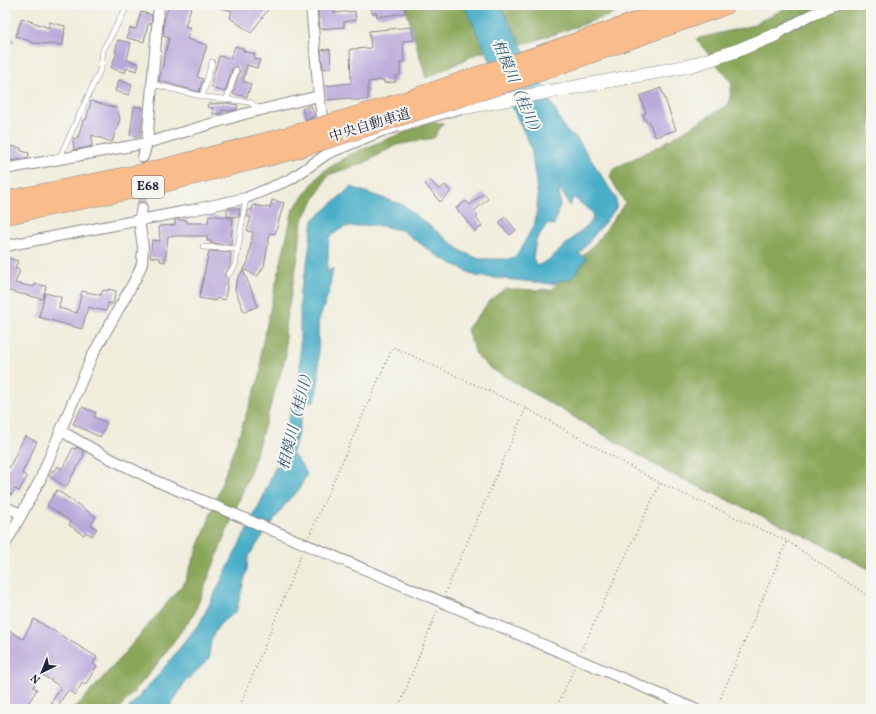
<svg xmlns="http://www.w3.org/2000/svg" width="876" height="714" viewBox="0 0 876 714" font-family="Vollkorn,'Noto Serif JP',serif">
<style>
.forest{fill:#8aa658;stroke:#56644a}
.water{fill:#49aec8;stroke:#366882;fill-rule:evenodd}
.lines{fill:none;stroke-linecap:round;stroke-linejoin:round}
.stream{stroke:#49aec8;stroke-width:3}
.building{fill:#b9a8da}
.minor-tunnel{stroke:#c7c4bb;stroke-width:10;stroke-dasharray:10 5;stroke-linecap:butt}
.service-casing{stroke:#89888b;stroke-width:6}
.minor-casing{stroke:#89888b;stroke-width:12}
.tertiary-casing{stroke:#89888b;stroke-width:14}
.motorway-casing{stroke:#89888b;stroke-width:20}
.path{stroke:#89888b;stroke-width:1.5;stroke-dasharray:1 3;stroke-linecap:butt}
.service{stroke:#fff;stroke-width:5}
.minor{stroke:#fff;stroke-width:10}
.tertiary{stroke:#fff;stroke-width:13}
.motorway{stroke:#fabc8b;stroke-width:19}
.motorway-bridge-casing{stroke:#89888b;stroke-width:20;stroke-linecap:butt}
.motorway-bridge{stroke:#fabc8b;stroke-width:19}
.labels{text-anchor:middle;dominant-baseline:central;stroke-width:4;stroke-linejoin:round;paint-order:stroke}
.shield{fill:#f6f6f2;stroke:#626272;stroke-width:1}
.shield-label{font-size:13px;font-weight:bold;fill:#22223b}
.street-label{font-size:14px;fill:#22223b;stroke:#f6f6f2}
.water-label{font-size:15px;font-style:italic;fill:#325a73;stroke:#f6f6f2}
</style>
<rect width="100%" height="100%" fill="#f6f6f2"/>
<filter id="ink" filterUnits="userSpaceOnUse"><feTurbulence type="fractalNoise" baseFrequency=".025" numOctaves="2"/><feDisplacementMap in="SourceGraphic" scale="8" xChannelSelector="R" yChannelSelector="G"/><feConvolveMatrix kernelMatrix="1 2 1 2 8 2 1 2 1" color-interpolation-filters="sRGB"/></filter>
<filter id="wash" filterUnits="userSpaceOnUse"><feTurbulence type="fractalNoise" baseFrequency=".012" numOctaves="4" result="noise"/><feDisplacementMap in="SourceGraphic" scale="16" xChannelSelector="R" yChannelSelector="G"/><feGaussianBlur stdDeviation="0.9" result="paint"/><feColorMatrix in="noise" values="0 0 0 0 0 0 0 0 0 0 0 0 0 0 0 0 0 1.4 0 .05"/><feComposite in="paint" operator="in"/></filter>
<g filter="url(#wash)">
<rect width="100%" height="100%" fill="#f0eddb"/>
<g class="forest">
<path d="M 405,5 L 640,5 L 534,41 L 479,53 L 426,78 Z"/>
<path d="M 792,5 L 871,5 L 871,570 L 793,530 L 667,472 L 487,366 L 475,353 L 467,329 L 490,301 L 505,289 L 551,290 L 600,238 L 625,203 L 610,177 L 613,169 L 661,145 L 729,104 L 732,83 L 696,39 L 750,26 Z"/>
<path d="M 430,122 L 443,123 L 434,138 L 396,145 L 364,163 L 328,175 L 302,221 L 298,257 L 285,326 L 286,355 L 250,473 L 194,614 L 154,668 L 119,709 L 71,709 L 81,702 L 116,663 L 184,583 L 204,533 L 261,373 L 261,350 L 293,209 L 322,172 L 353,153 Z"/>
</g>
<path class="water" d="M 464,5 L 500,5 L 566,131 L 577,138 L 616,198 L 616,208 L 579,254 L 587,258 L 572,278 L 552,284 L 476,276 L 439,257 L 401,230 L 376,225 L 344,227 L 329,237 L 327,272 L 333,268 L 329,292 L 318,323 L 319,378 L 315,401 L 306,402 L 292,454 L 301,464 L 307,474 L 298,491 L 289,499 L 248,557 L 247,570 L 236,612 C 215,625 210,635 209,659 L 185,682 L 169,709 L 128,709 L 159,674 L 201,621 L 262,499 L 279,458 L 300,375 L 300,290 L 306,270 L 313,220 L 351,187 L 403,205 L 463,252 L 479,259 L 512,259 L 519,252 L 535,223 L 538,198 L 531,147 ZM 559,186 L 570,207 L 573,197 L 593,213 L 592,221 L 550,259 L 537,266 L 533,258 L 536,240 L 547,224 L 554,225 L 560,204 Z"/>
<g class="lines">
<path class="stream" d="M 5,39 L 13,41"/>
</g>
<g id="blocks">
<g class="building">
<path d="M 169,5 L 192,5 L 185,26 L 191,28 L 187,39 L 207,45 L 197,77 L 203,79 L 199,92 L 159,81 L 169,38 L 163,36 L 164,19 Z"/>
<path d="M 219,5 L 242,5 L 248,10 L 250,5 L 270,7 L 251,33 L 230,18 L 232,11 L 218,7 Z"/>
<path d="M 318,5 L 333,5 L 334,13 L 355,11 L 356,20 L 344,22 L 344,27 L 320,29 Z"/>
<path d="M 378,5 L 405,5 L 406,13 L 377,17 L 376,13 L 372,13 L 371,6 Z"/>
<path d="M 141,12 L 152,15 L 151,24 L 148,24 L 144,42 L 127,38 L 130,28 L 136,29 Z"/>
<path d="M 22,18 L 49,28 L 49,22 L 65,26 L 63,45 L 34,43 L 16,36 Z"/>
<path d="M 412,27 L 414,40 L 403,41 L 404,62 L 400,62 L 400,76 L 395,76 L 396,82 L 384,83 L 384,80 L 368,82 L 368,100 L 351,100 L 351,98 L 326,100 L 325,86 L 351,83 L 350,49 L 371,48 L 369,31 Z"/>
<path d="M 118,40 L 131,43 L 127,60 L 139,64 L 137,71 L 127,68 L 125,73 L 111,68 L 117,52 L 115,52 Z"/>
<path d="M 235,46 L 244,49 L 243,51 L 255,54 L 254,59 L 260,60 L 257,68 L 247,65 L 243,81 L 251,84 L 247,97 L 233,94 L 240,71 L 237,66 L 232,69 L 225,92 L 212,88 L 212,80 L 219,56 L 231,58 Z"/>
<path d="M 330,49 L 331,68 L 323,69 L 321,50 Z"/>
<path d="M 119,80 L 132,85 L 129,95 L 115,91 Z"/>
<path d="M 661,88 L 676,130 L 655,137 L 649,121 L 646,122 L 643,114 L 646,113 L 640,96 Z"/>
<path d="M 91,101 L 117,108 L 120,119 L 112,142 L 92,135 L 92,146 L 74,150 L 73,138 L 78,138 L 83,120 L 86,120 Z"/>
<path d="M 226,103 L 238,105 L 237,109 L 230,111 L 222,110 L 222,113 L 213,114 L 213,108 L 207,107 L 208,104 Z"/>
<path d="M 311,105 L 315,116 L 306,120 L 302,109 Z"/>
<path d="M 134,107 L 143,107 L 140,137 L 130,135 Z"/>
<path d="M 5,145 L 21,148 L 21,151 L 29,153 L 28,158 L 10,161 L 5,160 Z"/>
<path d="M 430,180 L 439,190 L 445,185 L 451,192 L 440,202 L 425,184 Z"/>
<path d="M 484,193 L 488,199 L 474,211 L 478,216 L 476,218 L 482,226 L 475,231 L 456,208 L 466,201 L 470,205 Z"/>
<path d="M 272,200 L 284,203 L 275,234 L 270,233 L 264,266 L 257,277 L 244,269 L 249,260 L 248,259 L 253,232 L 247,231 L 251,217 L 247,217 L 248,210 L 252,210 L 253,205 L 270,208 Z"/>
<path d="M 227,209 L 240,209 L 239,217 L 227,216 Z"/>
<path d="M 209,215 L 233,218 L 231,245 L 211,243 L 211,241 L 207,241 L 207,236 L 168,236 L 165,262 L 160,261 L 160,258 L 150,257 L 152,240 L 160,241 L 159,226 L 175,225 L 175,220 L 187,220 L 187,223 L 208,223 Z"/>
<path d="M 505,217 L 516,230 L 510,235 L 499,223 Z"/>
<path d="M 209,251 L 231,253 L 230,266 L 224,275 L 228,279 L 225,300 L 216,298 L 216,301 L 199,298 Z"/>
<path d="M 5,257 L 18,261 L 15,268 L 20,270 L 15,283 L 34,287 L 35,284 L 46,286 L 43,299 L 5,290 Z"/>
<path d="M 243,270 L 258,306 L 244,312 L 235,289 L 237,280 Z"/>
<path d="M 108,289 L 116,291 L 113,304 L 108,303 L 106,311 L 88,307 L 82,329 L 39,317 L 45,293 L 61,297 L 59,308 L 77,313 L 82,291 L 101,295 L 103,290 L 108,291 Z"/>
<path d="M 82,407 L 96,413 L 94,417 L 107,423 L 100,437 L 73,424 Z"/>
<path d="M 25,436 L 37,442 L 22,473 L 27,477 L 19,491 L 15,489 L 11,495 L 5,492 L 5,466 L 9,468 Z"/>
<path d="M 77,447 L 84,451 L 83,454 L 84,455 L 66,487 L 49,476 L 53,470 L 55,471 L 58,466 L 62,469 L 73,448 L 76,449 Z"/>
<path d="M 57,490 L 96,517 L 91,525 L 97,529 L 92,536 L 86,532 L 84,535 L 69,525 L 71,522 L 47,505 Z"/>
<path d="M 34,619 L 97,657 L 93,664 L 97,666 L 85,685 L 82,683 L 75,695 L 68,690 L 57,707 L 51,703 L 61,687 L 41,674 L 33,687 L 37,689 L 25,709 L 5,709 L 5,628 L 23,639 Z"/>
</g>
</g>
</g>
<g filter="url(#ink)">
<use href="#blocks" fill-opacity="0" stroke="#89888b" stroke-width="1"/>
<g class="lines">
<path class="minor-tunnel" d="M 142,208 L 142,184"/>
<g class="service-casing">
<g id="service">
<path d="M 152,84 L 205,97 L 250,102 L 260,110"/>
<path d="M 202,97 L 212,62"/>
<path d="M 227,99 L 236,70"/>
<path d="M 59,159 L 101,68 L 103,50 L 128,5"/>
<path d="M 203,247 L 238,249"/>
<path d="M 228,275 L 235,266 L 246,198"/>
</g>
</g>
<g class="minor-casing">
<g id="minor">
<path d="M 311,5 L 319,96 L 324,130"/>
<path d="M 775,35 L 810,15 L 836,5"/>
<path d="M 143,157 L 147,143 L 159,5"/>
<path d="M 5,169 L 147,143 L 244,114 L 319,96"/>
<path d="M 5,246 L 192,210 L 246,198 L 291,179 L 327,154 L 382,131 L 462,108"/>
<path d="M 61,431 L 107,457 L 156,481 L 695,709"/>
<path d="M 5,507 L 22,514"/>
<path d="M 5,545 L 40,480 L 92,356 L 136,278 L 142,264 L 143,247 L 139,220 L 142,208"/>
</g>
</g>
<g class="tertiary-casing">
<path id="tertiary" d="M 462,108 L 689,66 L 736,51 L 775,35"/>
</g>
<g class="motorway-casing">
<g id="motorway">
<path d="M 681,21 L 725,5"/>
<path d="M 5,201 L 154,171 L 286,137"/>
<path d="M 5,215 L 158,184 L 289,151"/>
</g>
</g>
<g class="path">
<path d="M 309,536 L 393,347 L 526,408 L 660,483 L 787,541 L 871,598"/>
<path d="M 445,593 L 526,408"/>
<path d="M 581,651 L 660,483"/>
<path d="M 239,709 L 302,553"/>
<path d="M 398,709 L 437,611"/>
<path d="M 556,709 L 574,668"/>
<path d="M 716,709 L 787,541"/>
</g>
<use href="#service" class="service"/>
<use href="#minor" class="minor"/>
<use href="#tertiary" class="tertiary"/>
<use href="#motorway" class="motorway"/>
<g class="motorway-bridge-casing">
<g id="motorway-bridge">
<path d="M 286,137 L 403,102 L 677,8"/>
<path d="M 289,151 L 524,77 L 681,21"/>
</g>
</g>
<use href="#motorway-bridge" class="motorway-bridge"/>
</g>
</g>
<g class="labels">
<rect class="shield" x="132" y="176" width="32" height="22" rx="3"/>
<g class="shield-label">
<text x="148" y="187">E68</text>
</g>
<g class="street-label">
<text transform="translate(370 126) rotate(-17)">中央自動車道</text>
</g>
<g class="water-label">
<text transform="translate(516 89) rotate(67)">相模川（桂川）</text>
<text transform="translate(297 419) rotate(-76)">相模川（桂川）</text>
</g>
</g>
<rect width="876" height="714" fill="none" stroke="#f6f6f2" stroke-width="20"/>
<g transform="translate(42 672) rotate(223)" stroke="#f6f6f2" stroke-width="3" paint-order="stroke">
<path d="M0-3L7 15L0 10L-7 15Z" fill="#22223b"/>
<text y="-6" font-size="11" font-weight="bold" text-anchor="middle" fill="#22223b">N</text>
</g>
</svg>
